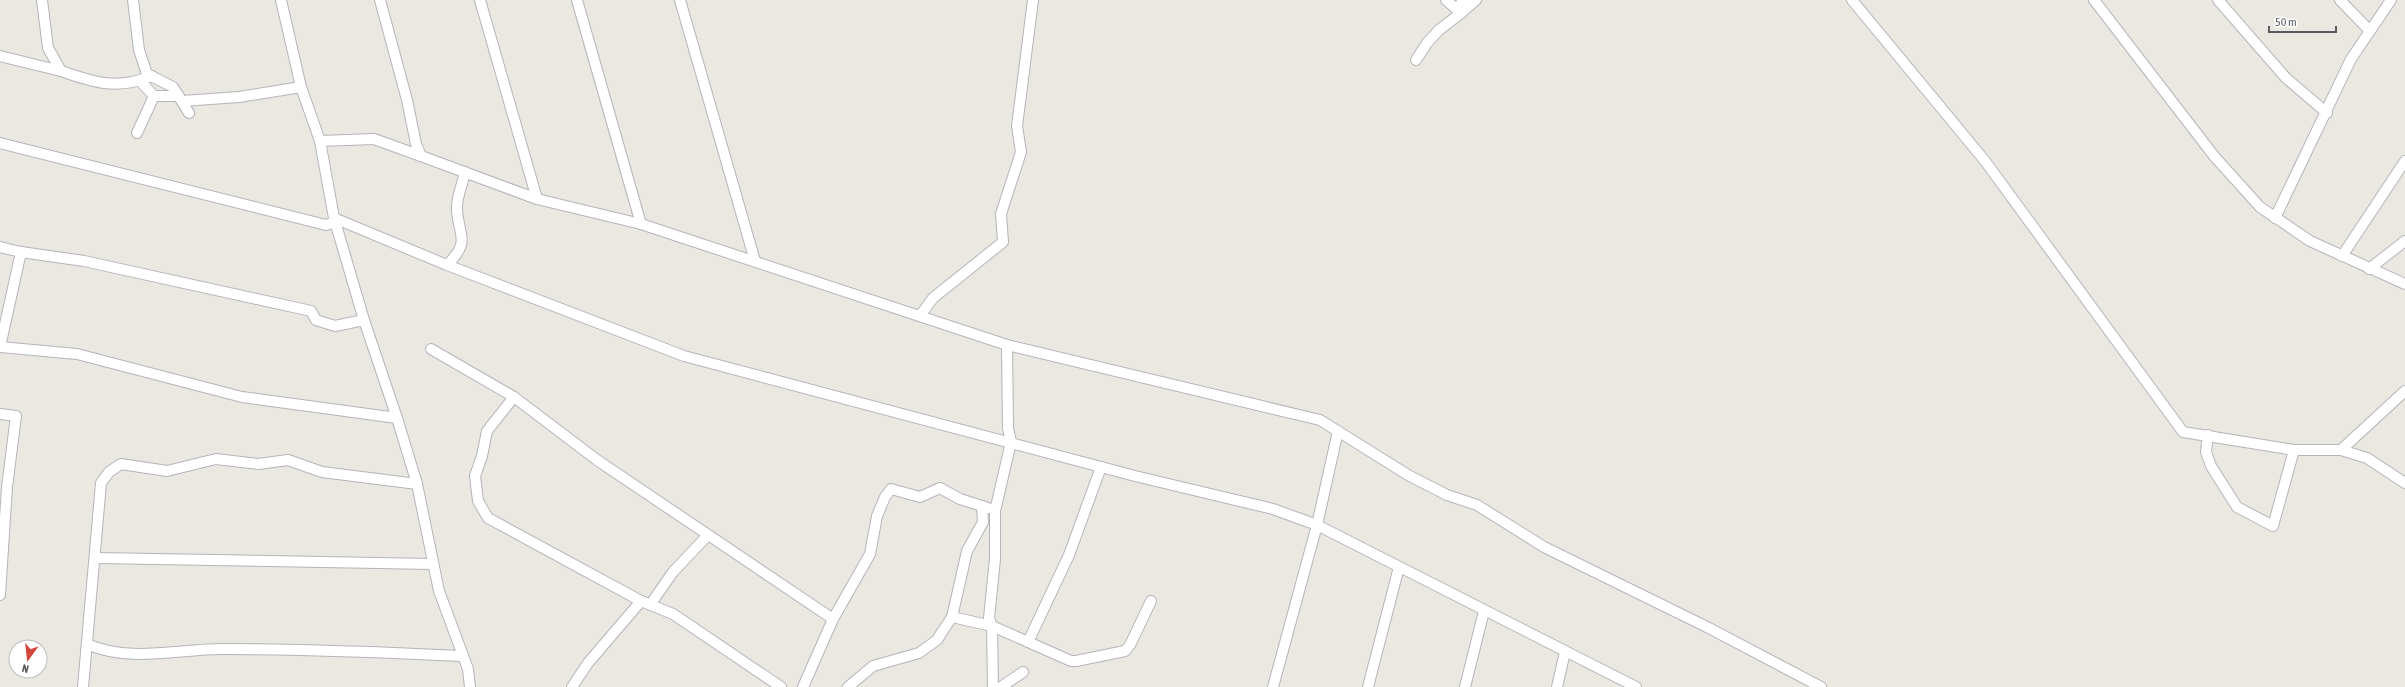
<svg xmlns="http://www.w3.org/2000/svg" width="2405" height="687" viewBox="0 0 2405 687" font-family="'Asap Condensed',sans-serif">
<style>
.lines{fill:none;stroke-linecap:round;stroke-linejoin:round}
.minor-casing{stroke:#b3b5b9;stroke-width:12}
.minor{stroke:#fff;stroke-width:10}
</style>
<rect width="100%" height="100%" fill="#eae8e0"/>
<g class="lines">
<g class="minor-casing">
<g id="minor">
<path d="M 42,0 L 48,48 L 61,71 C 95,83 117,90 152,76"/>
<path d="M 133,0 L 139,50 L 147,74 L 173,87 L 189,113"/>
<path d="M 281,0 L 301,87 L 320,141 L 334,218 L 364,320 L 397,418"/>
<path d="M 380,0 L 407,100 L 416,144 L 421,156 L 537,199 L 641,224 L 1007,345 L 1320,420 L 1408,475 L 1447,495 L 1477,505 L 1544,547 L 1709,628 L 1821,687"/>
<path d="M 480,0 L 537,199"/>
<path d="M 577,0 L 641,224"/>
<path d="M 680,0 L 755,261"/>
<path d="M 1446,0 L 1461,13 L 1476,0"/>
<path d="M 1852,0 L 1985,161 L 2183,432 L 2294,450 L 2341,450 L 2367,458 L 2405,483"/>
<path d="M 2094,0 L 2214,156 L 2260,207 L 2310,241 L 2405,284"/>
<path d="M 2218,0 L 2286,78 L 2327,113"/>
<path d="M 2340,0 L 2370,31"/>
<path d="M 1457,10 L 1463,0"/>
<path d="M 0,56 L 61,71"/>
<path d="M 1416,60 L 1427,43 L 1439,30 L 1461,13"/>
<path d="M 140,81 L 154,96"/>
<path d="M 182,101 L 239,97 L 301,87"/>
<path d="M 137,133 L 154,96 L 179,96"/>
<path d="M 320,141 L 374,139 L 421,156"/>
<path d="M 0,143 L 326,225 L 335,222"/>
<path d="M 334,218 L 447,265 L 684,356 L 1135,476 L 1273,509 L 1317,525 L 1636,687"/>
<path d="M 2275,218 L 2351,59 L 2391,0"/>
<path d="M 0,247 L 21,252 L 84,261 L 311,311 L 316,320 L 335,326 L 364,320"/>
<path d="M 2342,256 L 2405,161"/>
<path d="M 447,265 C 472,240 458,236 457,209 C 456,198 463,183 465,172"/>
<path d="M 2369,269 L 2405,241"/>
<path d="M 920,316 L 933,298 L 1003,242 L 1001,214 L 1021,152 L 1017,126 L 1033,0"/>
<path d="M 0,347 L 77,354 L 242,397 L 397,418 L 417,484 L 439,591 L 468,669 L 470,687"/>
<path d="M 0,347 L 21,252"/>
<path d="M 431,349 L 514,397 L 597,460 L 833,619"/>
<path d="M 514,397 L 487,431 L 482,456 L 475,476 L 478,501 L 488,518 L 641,601 L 673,614 L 781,687"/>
<path d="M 0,414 L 16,416 L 7,487 L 0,595"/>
<path d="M 2208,435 L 2206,452 L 2211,466 L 2237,507 L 2273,526 L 2294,450"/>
<path d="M 2341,450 L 2405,391"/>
<path d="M 96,558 L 432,564"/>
<path d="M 650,605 L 673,572 L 707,536"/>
<path d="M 952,617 L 992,626 L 1071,661 L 1076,661 L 1125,651 L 1130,645 L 1151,601"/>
<path d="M 1028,642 L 1069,555 L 1101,467"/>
<path d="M 87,644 C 130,663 177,649 222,649 C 302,649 382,652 462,656"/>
<path d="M 83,687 L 101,483 L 109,472 L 121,464 L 167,471 L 216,459 L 258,464 L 288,460 L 322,472 L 417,484"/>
<path d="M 572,687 L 588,663 L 641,601"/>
<path d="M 803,687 L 833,619 L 870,554 L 877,516 L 885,497 L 891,489 L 920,497 L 940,488 L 960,499 L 982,506"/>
<path d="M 848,687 L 873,666 L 919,653 L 937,640 L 942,632 L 952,617 L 967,551 L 983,522 L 982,506 L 988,508"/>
<path d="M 993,687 L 992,626 L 989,618 L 995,559 L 995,511 L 1011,442 L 1008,428 L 1007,345"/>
<path d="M 1001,687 L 1023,672"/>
<path d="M 1273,687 L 1317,525 L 1338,431"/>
<path d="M 1368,687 L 1399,567"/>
<path d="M 1465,687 L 1484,611"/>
<path d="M 1557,687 L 1565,652"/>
</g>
</g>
<use href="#minor" class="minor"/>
</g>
<g transform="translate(28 659) rotate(195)"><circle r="19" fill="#ffffff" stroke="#bdbebf"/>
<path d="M0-3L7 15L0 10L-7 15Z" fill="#d4453b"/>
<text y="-6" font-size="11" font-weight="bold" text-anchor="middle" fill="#595c5f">N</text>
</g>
<path d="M2269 26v6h67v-6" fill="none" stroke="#595c5f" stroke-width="2"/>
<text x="2275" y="26" font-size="12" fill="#595c5f" stroke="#ffffff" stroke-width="3" paint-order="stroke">50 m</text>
</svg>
